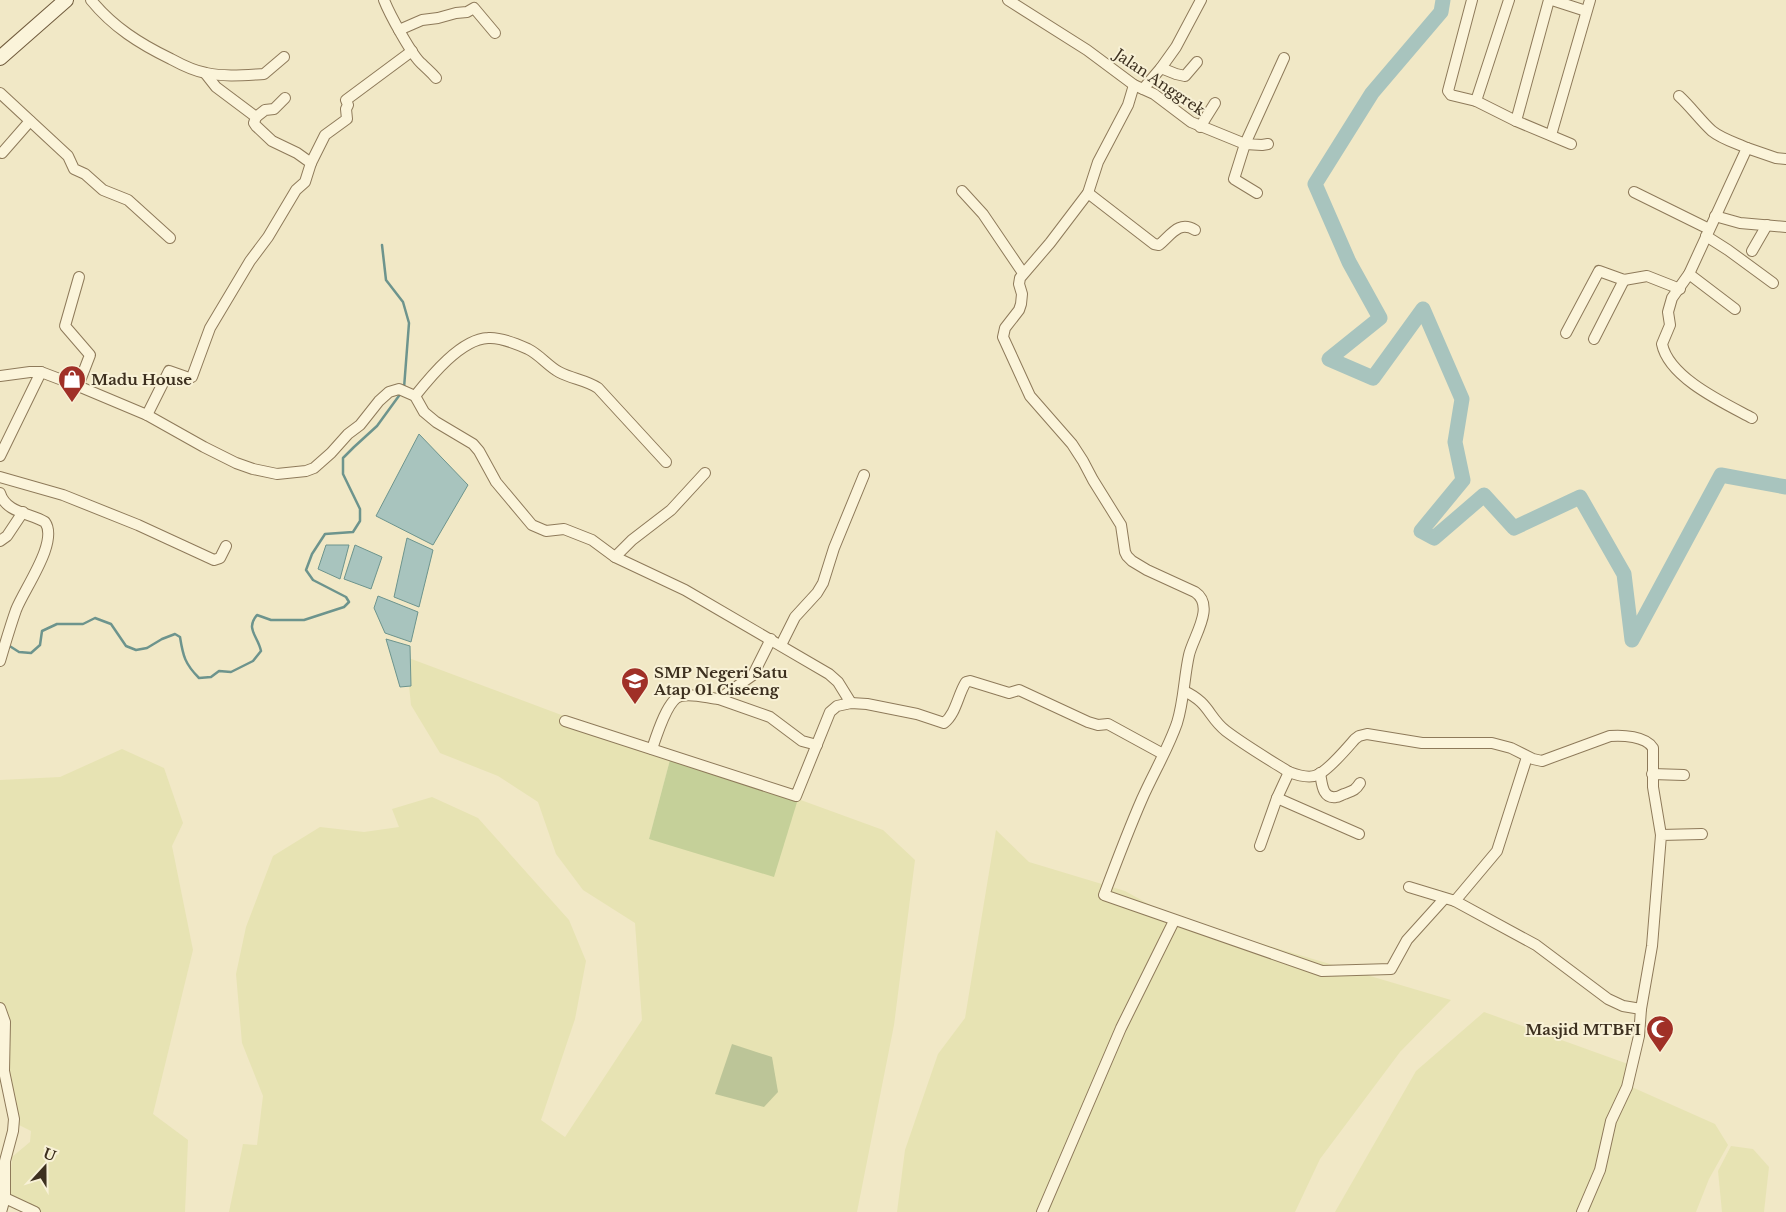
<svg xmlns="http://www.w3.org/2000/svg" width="1786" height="1212" viewBox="0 0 1786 1212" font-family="'Libre Baskerville',serif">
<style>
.farmland{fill:#e7e3b3}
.green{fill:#c5d099}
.cemetery{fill:#bcc598}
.water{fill:#a8c4be;stroke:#6d948d}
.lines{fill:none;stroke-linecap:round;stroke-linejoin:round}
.stream{stroke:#6d948d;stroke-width:2.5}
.river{stroke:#a8c4be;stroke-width:15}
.street-casing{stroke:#8e7a5a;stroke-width:12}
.secondary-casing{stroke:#705b3d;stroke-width:16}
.street{stroke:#fbf4da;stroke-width:10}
.secondary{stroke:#fbf4da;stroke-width:14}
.labels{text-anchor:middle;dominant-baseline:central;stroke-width:4;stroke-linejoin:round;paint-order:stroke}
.street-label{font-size:15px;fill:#3d301f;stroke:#f8f1d6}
.poi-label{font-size:15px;font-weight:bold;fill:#3d301f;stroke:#f8f1d6;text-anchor:start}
</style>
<rect width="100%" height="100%" fill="#f1e8c6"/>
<g class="farmland">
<path d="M 406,657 L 671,756 L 649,839 L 798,799 L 883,830 L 915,860 L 894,1025 L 857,1212 L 229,1212 L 243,1144 L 257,1145 L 263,1096 L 242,1043 L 236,974 L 246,927 L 273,856 L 320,827 L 364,832 L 399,827 L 392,809 L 432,797 L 478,818 L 569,920 L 586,961 L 575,1019 L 541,1120 L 565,1137 L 642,1020 L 635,923 L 583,890 L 556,854 L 538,802 L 498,776 L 440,753 L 411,705 Z"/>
<path d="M 122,749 L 164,768 L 183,823 L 172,846 L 193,950 L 153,1114 L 188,1140 L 185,1212 L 38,1212 L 9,1197 L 12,1157 L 30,1142 L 31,1131 L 17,1124 L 0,1082 L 0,780 L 60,777 Z"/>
<path d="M 996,830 L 1029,862 L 1125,891 L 1172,917 L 1451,1000 L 1400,1052 L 1320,1159 L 1295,1212 L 897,1212 L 905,1150 L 938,1054 L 965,1018 Z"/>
<path d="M 1484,1012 L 1628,1064 L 1625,1084 L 1715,1124 L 1728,1145 L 1709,1179 L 1696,1212 L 1335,1212 L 1416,1071 Z"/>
<path d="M 1731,1146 L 1753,1149 L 1769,1167 L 1764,1212 L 1722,1212 L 1718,1171 Z"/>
</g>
<path class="green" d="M 671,756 L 798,799 L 774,877 L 649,839 Z"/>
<path class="cemetery" d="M 732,1044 L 772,1057 L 778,1092 L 764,1107 L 715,1094 Z"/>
<g class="water">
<path d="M 419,434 L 468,485 L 433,545 L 376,516 Z"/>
<path d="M 407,538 L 433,550 L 419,607 L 394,597 Z"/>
<path d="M 326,545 L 349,545 L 340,579 L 318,569 Z"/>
<path d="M 355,545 L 382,557 L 371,589 L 344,579 Z"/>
<path d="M 378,596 L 418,612 L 411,642 L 385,633 L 374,608 Z"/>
<path d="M 386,639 L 410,646 L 411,686 L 400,687 Z"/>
</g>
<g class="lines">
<g class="stream">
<path d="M 382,245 L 386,280 L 403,302 L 409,323 L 404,388"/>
<path d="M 8,645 L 19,652 L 31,653 L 40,645 L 42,631 L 57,624 L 83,624 L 95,618 L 111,624 L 126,646 L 136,650 L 147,648 L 162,639 L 175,634 L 180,637 C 183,656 185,664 199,678 L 211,677 L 219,671 L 231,672 L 253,661 L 261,651 C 258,636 245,629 257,615 L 271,620 L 304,620 L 344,607 L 349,602 L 346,597 L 313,580 L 306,570 L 312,554 L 325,534 L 353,532 L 360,521 L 360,509 L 343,474 L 343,458 L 354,447 L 377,426 L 401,393"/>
</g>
<path class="river" d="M 1443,0 L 1441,12 L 1372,93 L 1315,184 L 1349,262 L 1380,318 L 1329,359 L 1373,378 L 1423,309 L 1462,399 L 1455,442 L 1463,480 L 1421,531 L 1434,538 L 1484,495 L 1514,528 L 1580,497 L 1624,574 L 1632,640 L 1721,475 L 1786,487"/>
<g class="street-casing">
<g id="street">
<path d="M 91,0 C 113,27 140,44 171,59 C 182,65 194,71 206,73 C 225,77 245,75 264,74 L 284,57"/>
<path d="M 384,0 C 389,13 412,56 422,64 C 427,69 431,72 436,78"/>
<path d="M 1008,0 L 1087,50 L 1134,85 L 1154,94 L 1191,122 L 1245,144 L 1234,179 L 1257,193"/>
<path d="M 1472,0 L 1448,91 L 1451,95 L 1476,101 L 1516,121 L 1571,144"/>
<path d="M 1552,0 L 1586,11"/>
<path d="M 399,30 L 422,20 L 438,18 L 456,13 L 467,12 L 474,8 L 495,33"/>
<path d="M 1161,68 L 1176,47 L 1201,0"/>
<path d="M 205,73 L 216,87 L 256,117 L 254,123 L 256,126 L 272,141 L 297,153 L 311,163 L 325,135 L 347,119 L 346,109 L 348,105 L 346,100 L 412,51"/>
<path d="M 1134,85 L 1128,105 L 1098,162 L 1088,193 L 1050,243 L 1020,278 L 1019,284 L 1022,294 L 1021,304 L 1019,310 L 1005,328 L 1003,337 L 1030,396 L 1072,444 L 1083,461 L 1093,480 L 1121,525 L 1125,552 L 1127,556 L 1132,561 L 1147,570 L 1195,592 C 1216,606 1193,637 1189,655 C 1184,677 1184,701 1177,723 C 1168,749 1153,774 1142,799 C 1128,831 1116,863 1104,895 L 1322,971 L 1391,969 L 1407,940 L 1444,899"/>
<path d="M 1143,89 L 1161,68 L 1176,74 L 1185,76 L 1197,62"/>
<path d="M 0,93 L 68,156 L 74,169 L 85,174 L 103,190 L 128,200 L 170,238"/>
<path d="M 1679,96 C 1691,107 1700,120 1712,131 C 1722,139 1736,143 1747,148"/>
<path d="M 1476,101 L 1509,0"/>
<path d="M 256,117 L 265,110 L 274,109 L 285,98"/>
<path d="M 1516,121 L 1549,0"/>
<path d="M 1200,127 L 1215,103"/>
<path d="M 1551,135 L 1590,0"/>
<path d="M 1268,144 L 1262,145 L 1245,144 L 1284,58"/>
<path d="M 2,153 L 30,121"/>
<path d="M 962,191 L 983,214 L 1023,273"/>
<path d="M 1634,192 L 1709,229"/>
<path d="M 1088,193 L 1154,244 L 1159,245 C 1171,235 1179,220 1195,230"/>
<path d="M 1715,216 L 1740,223 L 1786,227"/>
<path d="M 1706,236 L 1728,250 L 1773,283"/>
<path d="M 1752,251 L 1767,225"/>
<path d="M 1689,274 L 1735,309"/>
<path d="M 1566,333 L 1599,271 L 1624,280 L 1647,276 L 1680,289"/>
<path d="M 1594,339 L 1624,280"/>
<path d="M 0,376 L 30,372 L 41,372 L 78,386 L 147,415 L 204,447 L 236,463 L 253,469 L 277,474 L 306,471 L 314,468 L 331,453 L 348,434 L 360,425 L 379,401 L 389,392 L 399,389 L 415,396 L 424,412 L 436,422 L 473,444 L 479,451 L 496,482 L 532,525 L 546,531 L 564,529 L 592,540 L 615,557 L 685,590 L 829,674 L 838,682 L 851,703"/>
<path d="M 78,386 L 90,355 L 65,326 L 79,277"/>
<path d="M 415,396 C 431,376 461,339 488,338 C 500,337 517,344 528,349 C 540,355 548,366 559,372 C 572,379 586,380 598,388 L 666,462"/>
<path d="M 147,415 L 169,371 L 189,378 L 192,377 L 210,328 L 250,261 L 268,237 L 296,190 L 305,182 L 311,163"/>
<path d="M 1752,418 C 1724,403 1669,378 1662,344 L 1670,325 L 1668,312 L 1672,298 L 1689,274 L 1747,148 L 1776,158 L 1786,159"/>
<path d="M 0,456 L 41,372"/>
<path d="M 0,477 L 63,495 L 138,525 L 214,560 L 220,558 L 226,546"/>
<path d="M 0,493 C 6,513 30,513 45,522 C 59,542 24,589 16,610 C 10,627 5,644 0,661"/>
<path d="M 0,541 L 7,536 L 23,512"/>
<path d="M 615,557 L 632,540 L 671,510 L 705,473"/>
<path d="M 781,645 L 795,617 L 817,593 L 823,583 L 834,548 L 864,475"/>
<path d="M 1184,691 C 1210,703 1208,717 1226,731 C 1246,746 1268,759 1289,772 C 1297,775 1309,779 1317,775 C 1328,771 1347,748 1355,739 L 1359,736 L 1367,734 L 1422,743 L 1492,743 L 1511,748 L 1533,759 L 1542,761 L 1610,736 C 1622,735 1646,736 1653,748 L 1653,787 L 1661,835"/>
<path d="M 719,699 L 770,717 L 802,741 L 817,745"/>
<path d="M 565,721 L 796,796 L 830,712 L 837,706 L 851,703 L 867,704 L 917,714 L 944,723 C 956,714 958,694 966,682 L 970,681 L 1009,693 L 1019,690 L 1088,722 L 1098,725 L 1108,724 L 1163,754"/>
<path d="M 652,749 C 656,737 668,698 681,696 C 692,693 708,698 719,699 L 753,675 L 771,639"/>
<path d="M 1320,773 C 1322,783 1322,799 1336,797 C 1339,797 1341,795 1344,794 C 1352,791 1355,791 1360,783"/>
<path d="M 1652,774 L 1684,775"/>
<path d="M 1277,798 L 1359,834"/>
<path d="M 1260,846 L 1277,798 L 1289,772"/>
<path d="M 1409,887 L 1455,901 L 1497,851 L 1527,757"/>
<path d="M 1455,901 L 1536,945 L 1608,999 L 1623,1006 L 1641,1009"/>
<path d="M 0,1008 L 5,1022 L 4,1071 L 14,1119 L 13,1131 L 5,1161 L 5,1198 L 35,1212"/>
<path d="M 0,1197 L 5,1198 L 1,1212"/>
<path d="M 1042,1212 L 1121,1028 L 1174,921"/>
<path d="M 1582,1212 L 1600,1170 L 1611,1121 L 1627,1087 L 1639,1036 L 1641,1009 L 1652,946 L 1661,835 L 1702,834"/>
</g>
</g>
<g class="secondary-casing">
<path id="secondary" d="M 0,58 L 66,0"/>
</g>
<use href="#street" class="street"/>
<use href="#secondary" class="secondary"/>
</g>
<defs>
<g id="shop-pin" transform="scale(1.4375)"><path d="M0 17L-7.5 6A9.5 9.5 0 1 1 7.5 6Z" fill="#a03027" stroke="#f8f1d6"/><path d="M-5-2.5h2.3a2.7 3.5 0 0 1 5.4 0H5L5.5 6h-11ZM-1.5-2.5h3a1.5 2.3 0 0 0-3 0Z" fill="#fff"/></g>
<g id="school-pin" transform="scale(1.4375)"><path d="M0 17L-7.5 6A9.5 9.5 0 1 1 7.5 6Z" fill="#a03027" stroke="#f8f1d6"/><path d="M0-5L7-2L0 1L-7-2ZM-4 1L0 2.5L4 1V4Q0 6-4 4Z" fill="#fff"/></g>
<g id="mosque-pin" transform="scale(1.4375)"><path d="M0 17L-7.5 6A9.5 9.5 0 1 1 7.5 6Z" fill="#a03027" stroke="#f8f1d6"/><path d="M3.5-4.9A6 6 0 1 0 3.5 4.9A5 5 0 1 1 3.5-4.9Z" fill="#fff"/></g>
</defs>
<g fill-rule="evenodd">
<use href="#shop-pin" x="72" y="379"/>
<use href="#school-pin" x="635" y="681"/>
<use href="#mosque-pin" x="1660" y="1029"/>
</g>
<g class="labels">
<g class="street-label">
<text transform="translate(1160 82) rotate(34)">Jalan Anggrek</text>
</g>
<g class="poi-label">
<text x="91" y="379">Madu House</text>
<text x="654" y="672">SMP Negeri Satu<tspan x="654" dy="17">Atap 01 Ciseeng</tspan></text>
<text x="1641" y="1029" text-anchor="end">Masjid MTBFI</text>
</g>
</g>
<g transform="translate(45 1167) rotate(21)" stroke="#f8f1d6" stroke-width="4" paint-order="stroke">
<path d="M0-4L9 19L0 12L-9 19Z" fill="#3d301f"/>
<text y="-8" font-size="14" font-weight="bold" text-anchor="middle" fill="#3d301f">U</text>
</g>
</svg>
